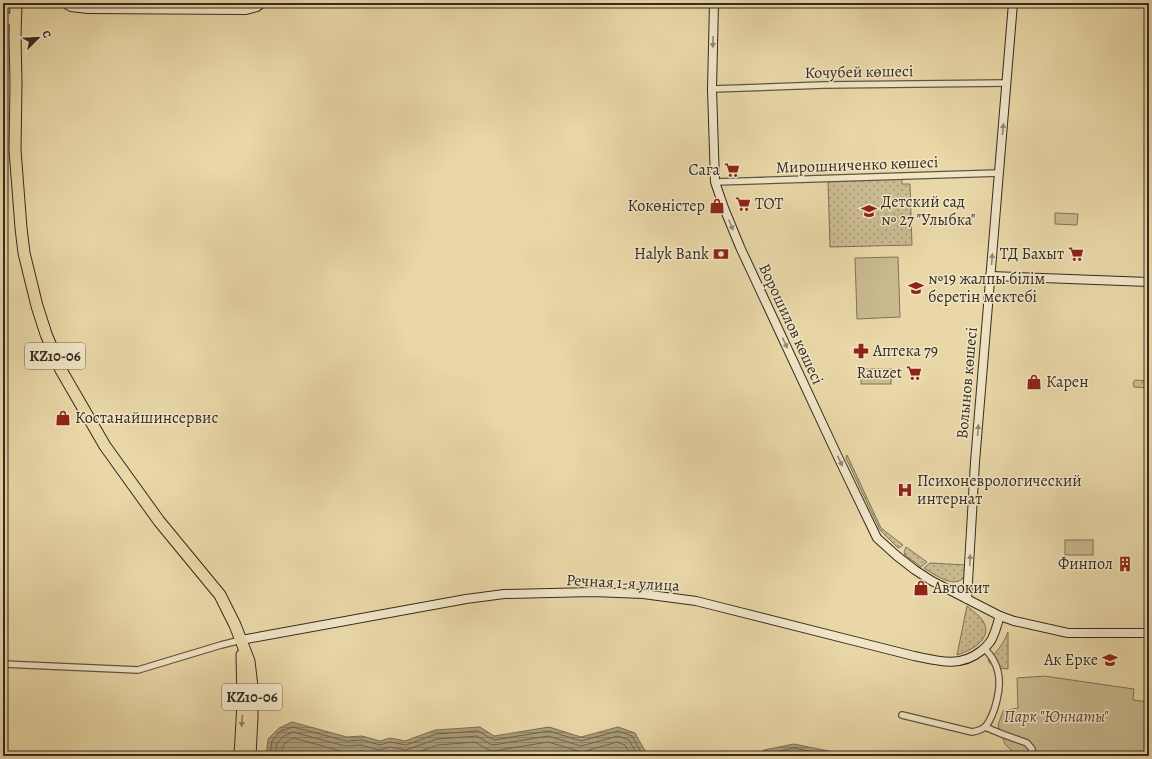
<svg xmlns="http://www.w3.org/2000/svg" width="1152" height="759" viewBox="0 0 1152 759" font-family="Alegreya,serif">
<style>
.grass{fill:url(#grass-dots);stroke:#7e7258}
.forest{fill:url(#forest-crowns);stroke:#7e7258}
.green{fill:#caba90;stroke:#7e7258}
.water{fill:url(#water-rules);stroke:#7b6f56}
.lines{fill:none;stroke-linecap:round;stroke-linejoin:round}
.shore{stroke:#6f644d;stroke-width:1}
.street-casing{stroke:#605642;stroke-width:8}
.secondary-casing{stroke:#332b21;stroke-width:10}
.highway-casing{stroke:#332b21;stroke-width:13}
.street{stroke:#f1e5c6;stroke-width:5.5}
.secondary{stroke:#f1e5c6;stroke-width:8}
.highway{stroke:#e9d7a7;stroke-width:11}
.oneway{fill:#928874}
.oneway2{fill:#8e8164}
.labels{text-anchor:middle;dominant-baseline:central;stroke-width:3;stroke-linejoin:round;paint-order:stroke}
.shield{fill:#f1e5c6;stroke:#6c6352;stroke-width:1}
.shield-label{font-size:15px;font-weight:bold;fill:#332b21}
.street-label{font-size:16px;fill:#332b21;stroke:#f1e5c6}
.poi-label{font-size:16px;fill:#332b21;stroke:#f1e5c6;text-anchor:start}
.park-label{font-size:16px;font-style:italic;fill:#514837;stroke:#f1e5c6}
</style>
<defs>
<pattern id="grass-dots" width="8" height="8" patternUnits="userSpaceOnUse"><rect width="8" height="8" fill="#caba90"/><path d="M2 2h.1M6 6h.1" fill="none" stroke="#a59775" stroke-width="1.8" stroke-linecap="round"/></pattern>
<pattern id="forest-crowns" width="20" height="18" patternUnits="userSpaceOnUse"><rect width="20" height="18" fill="#caba90"/><path d="M2 6a3 3 0 1 1 6 0M12 15a3 3 0 1 1 6 0" fill="none" stroke="#a59775"/></pattern>
<pattern id="water-rules" width="6" height="5" patternUnits="userSpaceOnUse"><rect width="6" height="5" fill="#ab9d79"/><path d="M0 2.5h6" fill="none" stroke="#8c8063"/></pattern>
</defs>
<rect width="100%" height="100%" fill="#e9d7a7"/>
<filter id="stains"><feTurbulence type="fractalNoise" baseFrequency=".005" numOctaves="4"/><feColorMatrix values="0 0 0 0 .2 0 0 0 0 .09 0 0 0 0 .02 0 0 0 .5 -.17"/></filter>
<radialGradient id="worn" r=".72"><stop offset=".6" stop-color="#630" stop-opacity="0"/><stop offset="1" stop-color="#630" stop-opacity=".3"/></radialGradient>
<g class="grass">
<path d="M 902,179 L 902,184 L 910,184 L 912,245 L 830,247 L 828,181 Z"/>
<path d="M 847,455 L 881,528 L 903,545 L 899,548 L 896,546 L 880,530 L 846,458 Z"/>
<path d="M 906,547 L 927,562 L 921,567 L 905,555 L 904,552 Z"/>
<path d="M 930,563 L 967,565 C 967,568 967,572 966,574 C 957,592 934,574 924,568 Z"/>
<path d="M 967,606 C 972,610 979,615 983,621 C 994,639 970,651 957,655 Z"/>
<path d="M 1008,632 L 1008,669 C 1000,668 991,668 988,660 C 998,651 1003,644 1008,632 Z"/>
</g>
<path class="forest" d="M 1135,380 L 1149,381 L 1149,388 L 1134,387 L 1133,383 Z"/>
<g class="green">
<path d="M 1055,213 L 1078,214 L 1077,225 L 1055,224 Z"/>
<path d="M 898,257 L 900,317 L 857,319 L 855,258 Z"/>
<rect x="861" y="369" width="30" height="15"/>
<rect x="1065" y="540" width="28" height="15"/>
<path d="M 1044,676 L 1134,689 L 1133,700 L 1149,702 L 1149,756 L 1017,756 L 1005,744 L 998,725 L 1003,711 L 1018,708 L 1017,678 Z"/>
</g>
<g class="water">
<path d="M 292,722 L 347,737 L 362,736 L 380,741 L 390,738 L 405,741 L 435,730 L 480,727 L 494,736 L 549,727 L 581,737 L 618,727 L 635,733 L 648,756 L 266,756 L 268,739 L 279,728 Z"/>
<path d="M 794,744 L 838,753 L 849,756 L 755,756 L 764,750 Z"/>
</g>
<g class="lines">
<g class="shore">
<path d="M 270,756 L 272,741 L 281,731 L 293,727 L 346,741 L 362,740 L 380,745 L 390,742 L 406,745 L 436,734 L 478,731 L 494,740 L 549,731 L 581,741 L 618,731 L 632,736 L 643,756"/>
<path d="M 275,756 L 277,743 L 284,736 L 293,732 L 345,746 L 361,745 L 379,750 L 390,747 L 406,750 L 437,739 L 477,736 L 490,744 L 493,745 L 548,736 L 581,746 L 618,736 L 629,740 L 638,756"/>
<path d="M 281,756 C 282,746 283,742 294,738 L 344,752 L 361,751 L 379,756 L 391,753 L 407,756 L 438,745 L 475,742 L 487,749 L 493,751 L 548,742 L 582,752 L 617,742 L 625,745 L 631,756"/>
<path d="M 762,756 L 766,754 L 794,748 L 834,756"/>
</g>
<g class="street-casing">
<g id="street">
<path d="M 712,89 L 824,85 L 1007,83"/>
<path d="M 715,182 L 999,173"/>
<path d="M 3,664 L 138,670 L 221,645 L 241,640"/>
<path d="M 902,715 L 972,732 C 978,731 982,730 986,726 C 995,714 1002,687 998,672 C 996,662 991,655 984,648"/>
<path d="M 985,727 L 1002,734 L 1027,743 L 1032,749 L 1031,756"/>
</g>
</g>
<g class="secondary-casing">
<g id="secondary">
<path d="M 64,3 L 71,7 L 88,9 L 246,10 L 257,7 L 262,3"/>
<path d="M 714,3 L 712,89 L 715,182 L 724,208 L 740,247 L 838,457 L 877,538 L 897,556 L 915,570 L 932,581 L 1000,616 L 1014,621 L 1068,633 L 1149,633"/>
<path d="M 990,276 L 1149,282"/>
<path d="M 967,599 L 975,462 L 1013,3"/>
<path d="M 241,640 L 466,599 L 504,594 L 593,592 L 643,594 L 696,601 L 914,656 C 938,661 960,668 981,651 C 984,649 987,646 990,642 C 995,635 997,624 1000,616"/>
</g>
</g>
<g class="highway-casing">
<g id="highway">
<path d="M 16,3 L 15,36 L 16,83 L 15,150 L 21,228 L 24,253 L 37,306 L 46,334 L 61,370 L 105,446 L 159,521 L 220,595 L 235,625 L 249,661 L 252,687 L 252,717 L 250,756"/>
<path d="M 3,19 L 15,19"/>
<path d="M 240,756 L 243,702 L 242,655"/>
</g>
</g>
<use href="#street" class="street"/>
<use href="#secondary" class="secondary"/>
<use href="#highway" class="highway"/>
</g>
<defs><path id="oneway-solid" d="M-6-.8H1V-3.2L6.5 0L1 3.2V.8H-6Z"/></defs>
<g class="oneway">
<use href="#oneway-solid" transform="translate(713 42) rotate(91)"/>
<use href="#oneway-solid" transform="translate(1003 129) rotate(-85)"/>
<use href="#oneway-solid" transform="translate(731 225) rotate(68)"/>
<use href="#oneway-solid" transform="translate(992 259) rotate(-85)"/>
<use href="#oneway-solid" transform="translate(785 343) rotate(65)"/>
<use href="#oneway-solid" transform="translate(978 430) rotate(-85)"/>
<use href="#oneway-solid" transform="translate(840 461) rotate(65)"/>
<use href="#oneway-solid" transform="translate(970 560) rotate(-88)"/>
</g>
<use class="oneway2" href="#oneway-solid" transform="translate(242 721) rotate(94)"/>
<defs>
<g id="supermarket-bare" transform="scale(1.2)"><path d="M-6-5.5h2.5l.6 2H6L4.5 2H-2.5L-4.4-4H-6ZM-1.5 3.2a1.3 1.3 0 1 0 .1 0ZM3 3.2a1.3 1.3 0 1 0 .1 0Z" fill="#8f2418" stroke="#f1e5c6" stroke-width="2.5" paint-order="stroke"/></g>
<g id="shop-bare" transform="scale(1.2)"><path d="M-5-2.5h2.3a2.7 3.5 0 0 1 5.4 0H5L5.5 6h-11ZM-1.5-2.5h3a1.5 2.3 0 0 0-3 0Z" fill="#8f2418" stroke="#f1e5c6" stroke-width="2.5" paint-order="stroke"/></g>
<g id="school-bare" transform="scale(1.2)"><path d="M0-5L7-2L0 1L-7-2ZM-4 1L0 2.5L4 1V4Q0 6-4 4Z" fill="#8f2418" stroke="#f1e5c6" stroke-width="2.5" paint-order="stroke"/></g>
<g id="bank-bare" transform="scale(1.2)"><path d="M-6-4H6V4H-6ZM0-2.3a2.3 2.3 0 1 0 0 4.6a2.3 2.3 0 1 0 0-4.6Z" fill="#8f2418" stroke="#f1e5c6" stroke-width="2.5" paint-order="stroke"/></g>
<g id="pharmacy-bare" transform="scale(1.2)"><path d="M-2-6h4v4h4v4h-4v4h-4v-4h-4v-4h4Z" fill="#8f2418" stroke="#f1e5c6" stroke-width="2.5" paint-order="stroke"/></g>
<g id="hospital-bare" transform="scale(1.2)"><path d="M-5-5h3v3.5h4V-5h3V5h-3V1.5h-4V5h-3Z" fill="#8f2418" stroke="#f1e5c6" stroke-width="2.5" paint-order="stroke"/></g>
<g id="building-bare" transform="scale(1.2)"><path d="M-4-6H4V6H1V3H-1V6H-4ZM-2.5-4.3h1.7v1.8h-1.7ZM.8-4.3h1.7v1.8H.8ZM-2.5-1h1.7V.8h-1.7ZM.8-1h1.7V.8H.8Z" fill="#8f2418" stroke="#f1e5c6" stroke-width="2.5" paint-order="stroke"/></g>
</defs>
<g fill-rule="evenodd">
<use href="#supermarket-bare" x="732" y="170"/>
<use href="#supermarket-bare" x="743" y="204"/>
<use href="#shop-bare" x="717" y="206"/>
<use href="#school-bare" x="869" y="211"/>
<use href="#bank-bare" x="721" y="254"/>
<use href="#supermarket-bare" x="1076" y="254"/>
<use href="#school-bare" x="916" y="288"/>
<use href="#pharmacy-bare" x="861" y="351"/>
<use href="#supermarket-bare" x="914" y="373"/>
<use href="#shop-bare" x="1034" y="382"/>
<use href="#shop-bare" x="63" y="418"/>
<use href="#hospital-bare" x="905" y="490"/>
<use href="#building-bare" x="1125" y="564"/>
<use href="#shop-bare" x="921" y="588"/>
<use href="#school-bare" x="1110" y="660"/>
</g>
<g class="labels">
<g class="shield">
<rect x="25" y="343" width="60" height="26" rx="3"/>
<rect x="222" y="684" width="60" height="26" rx="3"/>
</g>
<g class="shield-label">
<text x="55" y="356">KZ10-06</text>
<text x="252" y="697">KZ10-06</text>
</g>
<g class="street-label">
<text transform="translate(859 72) rotate(-1)">Кочубей көшесі</text>
<text transform="translate(857 165) rotate(-2)">Мирошниченко көшесі</text>
<text transform="translate(791 324) rotate(65)">Ворошилов көшесі</text>
<text transform="translate(967 383) rotate(-85)">Волынов көшесі</text>
<text transform="translate(623 583) rotate(3)">Речная 1-я улица</text>
</g>
<g class="poi-label">
<text x="720" y="170" text-anchor="end">Сага</text>
<text x="881" y="202">Детский сад<tspan x="881" dy="18">№ 27 "Улыбка"</tspan></text>
<text x="755" y="204">ТОТ</text>
<text x="705" y="206" text-anchor="end">Кокөністер</text>
<text x="709" y="254" text-anchor="end">Halyk Bank</text>
<text x="1064" y="254" text-anchor="end">ТД Бахыт</text>
<text x="928" y="279">№19 жалпы білім<tspan x="928" dy="18">беретін мектебі</tspan></text>
<text x="873" y="351">Аптека 79</text>
<text x="902" y="373" text-anchor="end">Rauzet</text>
<text x="1046" y="382">Карен</text>
<text x="75" y="418">Костанайшинсервис</text>
<text x="917" y="481">Психоневрологический<tspan x="917" dy="18">интернат</tspan></text>
<text x="1113" y="564" text-anchor="end">Финпол</text>
<text x="933" y="588">Автокит</text>
<text x="1098" y="660" text-anchor="end">Ак Ерке</text>
</g>
<g class="park-label">
<text x="1056" y="717">Парк "Юннаты"</text>
</g>
</g>
<rect width="1152" height="759" fill="none" stroke="#e9d7a7" stroke-width="16"/>
<rect x="4" y="4" width="1144" height="751" fill="none" stroke="#332b21" stroke-width="2"/>
<rect x="8" y="8" width="1136" height="743" fill="none" stroke="#332b21"/>
<g transform="translate(38 38) rotate(66)" stroke="#f1e5c6" stroke-width="3" paint-order="stroke">
<path d="M0-3L7 15L0 10L-7 15Z" fill="#332b21"/>
<text y="-6" font-size="11" font-weight="bold" text-anchor="middle" fill="#332b21">С</text>
</g>
<rect width="100%" height="100%" filter="url(#stains)"/>
<rect width="100%" height="100%" fill="url(#worn)"/>
</svg>
